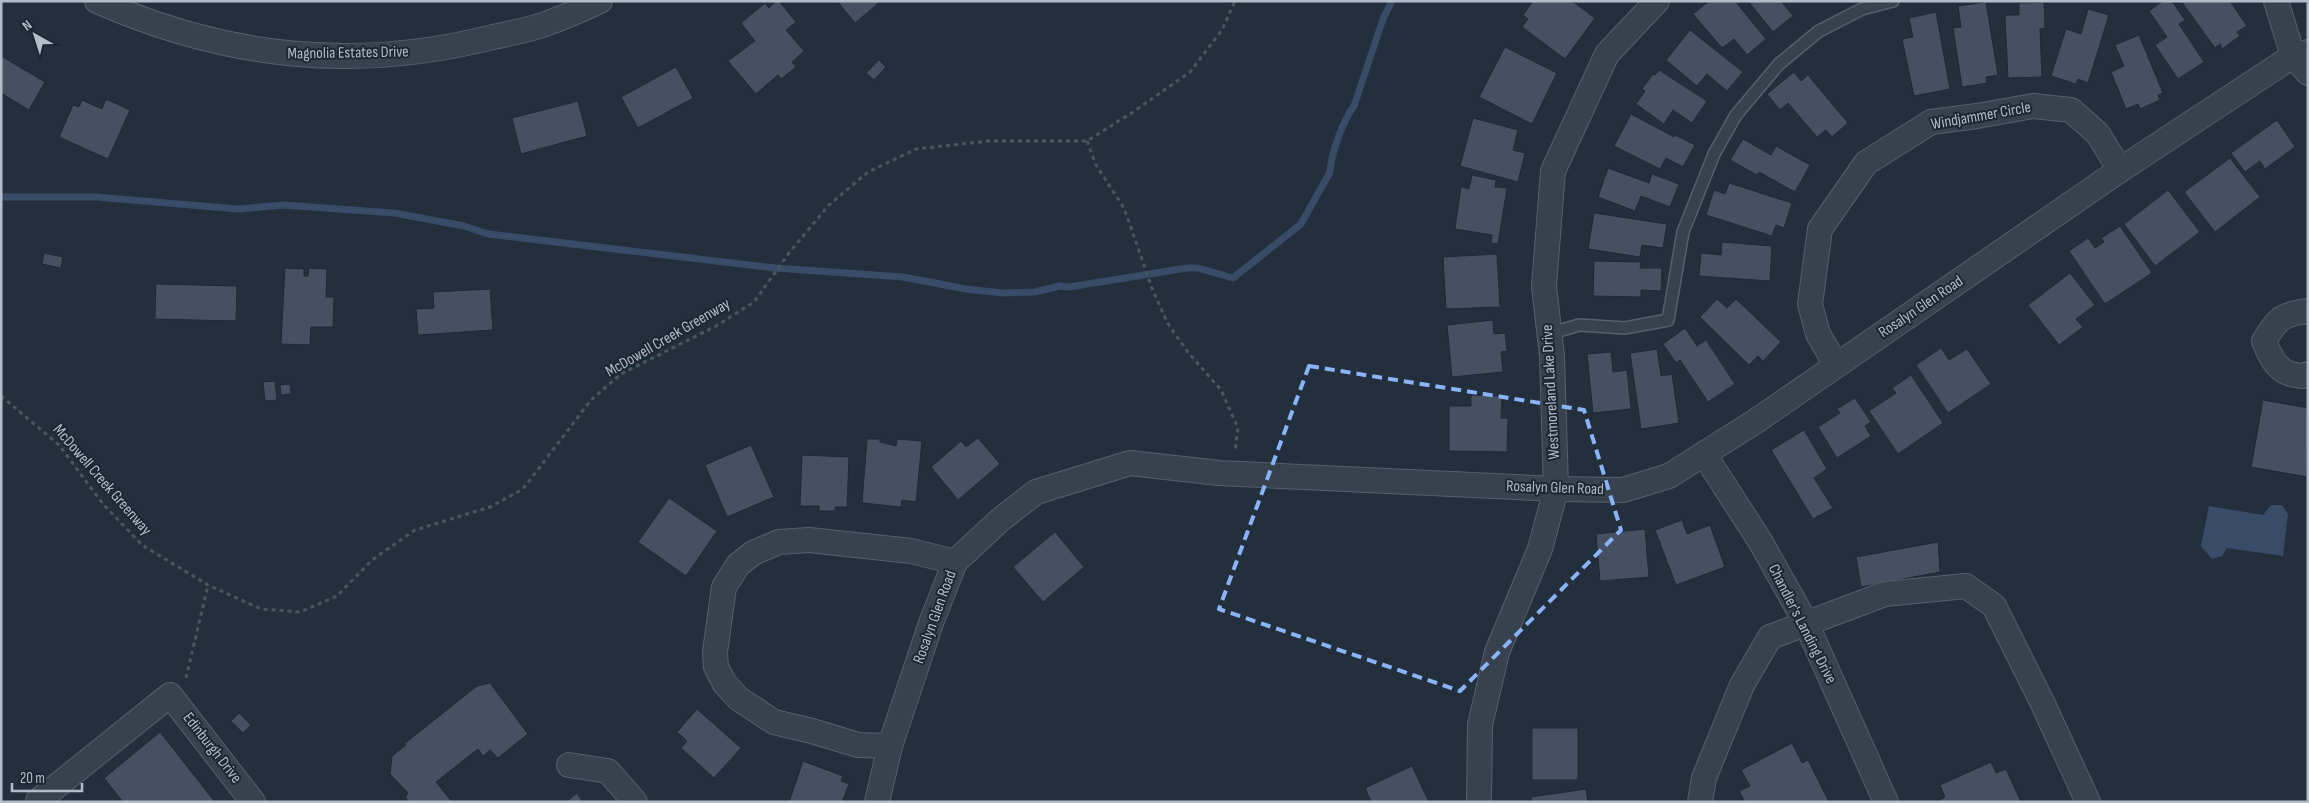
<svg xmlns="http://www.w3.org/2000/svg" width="2309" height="803" viewBox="0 0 2309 803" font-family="'Sofia Sans Condensed',sans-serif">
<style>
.water{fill:#394c67}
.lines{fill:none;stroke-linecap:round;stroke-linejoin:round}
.stream{stroke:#394c67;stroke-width:7}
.building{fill:#455162;stroke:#1f2835}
.lane-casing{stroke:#565f6c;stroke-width:14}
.street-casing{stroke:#565f6c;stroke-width:26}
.path{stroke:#44595c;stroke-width:3;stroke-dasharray:4 4;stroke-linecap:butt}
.lane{stroke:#38414e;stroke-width:11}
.street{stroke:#38414e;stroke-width:24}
.marked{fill:none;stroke:#8ab4f8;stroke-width:4;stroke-dasharray:10 6;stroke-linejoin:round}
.labels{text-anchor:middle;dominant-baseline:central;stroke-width:4;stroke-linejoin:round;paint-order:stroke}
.street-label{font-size:16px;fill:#b4bcc9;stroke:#1d2633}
</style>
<rect width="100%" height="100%" fill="#242f3e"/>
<path class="water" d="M 2271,505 L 2282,505 L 2288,514 L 2283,556 L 2227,548 L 2222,556 L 2212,559 L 2201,546 L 2209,506 L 2263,515 Z"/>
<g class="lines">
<path class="stream" d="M 1,197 L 96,197 L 238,209 L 284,205 L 394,213 L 464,226 L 488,234 L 775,268 L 903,277 L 966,289 L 1002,293 L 1035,292 L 1060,286 L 1069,287 L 1187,268 L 1198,268 L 1233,278 L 1301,224 L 1330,172 C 1331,154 1343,120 1354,106 L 1383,19 L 1392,1"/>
</g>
<g class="building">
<path d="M 776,1 L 779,1 L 796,22 L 786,30 L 804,51 L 792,62 L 796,67 L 781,79 L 778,75 L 756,94 L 728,61 L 755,41 L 741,23 L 765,3 L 769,8 Z"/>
<path d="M 837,1 L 881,1 L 855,23 Z"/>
<path d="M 1533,1 L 1572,1 L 1595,18 L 1565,59 L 1522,27 L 1528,19 L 1523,15 Z"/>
<path d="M 1709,1 L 1735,1 L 1766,39 L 1747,55 L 1734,39 L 1722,48 L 1693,14 Z"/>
<path d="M 1748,1 L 1781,1 L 1793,16 L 1773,32 Z"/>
<path d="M 2163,1 L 2172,1 L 2185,20 L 2179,24 L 2204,62 L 2178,79 L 2155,45 L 2167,37 L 2149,11 Z"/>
<path d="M 2181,1 L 2230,1 L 2247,26 L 2237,32 L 2240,36 L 2222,49 L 2220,44 L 2215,48 Z"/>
<path d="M 1986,2 L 1998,75 L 1986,77 L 1987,83 L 1962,87 L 1953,28 L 1961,27 L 1958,6 Z"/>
<path d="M 2044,2 L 2045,28 L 2040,29 L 2042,77 L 2008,78 L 2005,15 L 2019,15 L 2019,3 Z"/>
<path d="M 2088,9 L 2109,15 L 2088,83 L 2078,79 L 2076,84 L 2051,76 L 2066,29 L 2081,34 Z"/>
<path d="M 1936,12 L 1950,89 L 1914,96 L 1902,39 L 1913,37 L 1909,18 Z"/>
<path d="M 1690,30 L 1743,72 L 1727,91 L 1707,74 L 1697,86 L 1666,60 Z"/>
<path d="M 2139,35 L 2163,93 L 2158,95 L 2160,100 L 2140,109 L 2138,104 L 2126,109 L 2111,72 L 2124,66 L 2115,45 Z"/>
<path d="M 1505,47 L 1557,73 L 1532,124 L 1479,97 Z"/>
<path d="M 1,56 L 45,82 L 29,110 L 1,93 Z"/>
<path d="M 879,60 L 886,67 L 874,80 L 866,73 Z"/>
<path d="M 676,67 L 693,98 L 638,128 L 621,97 Z"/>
<path d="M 1659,70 L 1707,101 L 1692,123 L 1673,110 L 1664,124 L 1636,104 L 1645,91 L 1642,89 L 1653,74 L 1655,75 Z"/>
<path d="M 1794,72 L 1801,81 L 1808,75 L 1848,123 L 1832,137 L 1826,130 L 1817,137 L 1788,103 L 1780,110 L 1767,94 Z"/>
<path d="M 106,99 L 130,110 L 108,159 L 59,137 L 73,105 L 79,107 L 82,100 L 102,109 Z"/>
<path d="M 578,101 L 587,136 L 521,154 L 512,118 Z"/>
<path d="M 1631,114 L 1674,137 L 1675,135 L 1695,145 L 1683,167 L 1666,158 L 1660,169 L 1614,146 Z"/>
<path d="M 1473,118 L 1518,130 L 1513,150 L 1525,153 L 1518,182 L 1460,166 Z"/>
<path d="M 2277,120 L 2295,147 L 2265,169 L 2260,161 L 2245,172 L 2231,153 Z"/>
<path d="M 1743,139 L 1771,155 L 1776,146 L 1810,165 L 1795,192 L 1759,172 L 1757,175 L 1730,160 Z"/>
<path d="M 2230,158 L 2260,197 L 2215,232 L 2184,192 Z"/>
<path d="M 1608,168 L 1649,183 L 1652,174 L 1679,184 L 1670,207 L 1641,196 L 1635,211 L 1598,197 Z"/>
<path d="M 1472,175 L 1496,180 L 1495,187 L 1507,188 L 1498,244 L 1491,243 L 1492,235 L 1455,229 L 1461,187 L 1469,189 Z"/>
<path d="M 1729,183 L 1792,203 L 1784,228 L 1776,225 L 1772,236 L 1706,215 L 1714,190 L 1725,194 Z"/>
<path d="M 2168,190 L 2200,232 L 2155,266 L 2124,224 Z"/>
<path d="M 1594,213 L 1667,224 L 1663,248 L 1642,245 L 1640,257 L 1588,249 Z"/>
<path d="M 2120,226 L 2152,273 L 2105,304 L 2069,251 L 2088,238 L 2095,248 L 2104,242 L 2101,238 Z"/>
<path d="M 1722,242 L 1772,246 L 1770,281 L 1699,276 L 1701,253 L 1721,255 Z"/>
<path d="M 44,253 L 63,257 L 61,268 L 42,264 Z"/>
<path d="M 1497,254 L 1500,307 L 1446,309 L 1443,257 Z"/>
<path d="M 1594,261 L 1641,262 L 1640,268 L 1662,268 L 1661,291 L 1641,290 L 1641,297 L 1593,296 Z"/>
<path d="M 285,268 L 304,269 L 304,276 L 308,276 L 309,268 L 327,269 L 326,297 L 334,297 L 333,327 L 311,327 L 310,345 L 281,344 Z"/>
<path d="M 2070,273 L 2095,305 L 2076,319 L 2083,327 L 2059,345 L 2028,305 Z"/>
<path d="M 156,284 L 237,286 L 236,321 L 155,319 Z"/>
<path d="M 490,289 L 493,330 L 418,335 L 416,309 L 434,308 L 433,292 Z"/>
<path d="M 1717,299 L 1727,308 L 1736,299 L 1781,342 L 1763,361 L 1758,356 L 1749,365 L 1700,317 Z"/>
<path d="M 1493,320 L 1494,334 L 1505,333 L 1507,351 L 1501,352 L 1503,372 L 1452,377 L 1447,325 Z"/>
<path d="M 1685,328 L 1697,346 L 1706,340 L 1735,384 L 1708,402 L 1680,360 L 1676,363 L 1663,344 Z"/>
<path d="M 1941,348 L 1949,360 L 1967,349 L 1991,384 L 1948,413 L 1916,365 Z"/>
<path d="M 1657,349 L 1661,376 L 1672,374 L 1679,423 L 1641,429 L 1630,353 Z"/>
<path d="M 1611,352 L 1613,372 L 1627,370 L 1631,409 L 1593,413 L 1587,354 Z"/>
<path d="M 1911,375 L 1943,423 L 1898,454 L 1869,411 L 1896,393 L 1892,388 Z"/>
<path d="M 275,381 L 277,400 L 265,401 L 263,382 Z"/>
<path d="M 290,384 L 291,394 L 281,395 L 280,385 Z"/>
<path d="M 1471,395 L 1502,396 L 1501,418 L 1508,418 L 1507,452 L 1449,451 L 1449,406 L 1471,406 Z"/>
<path d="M 1855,398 L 1871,422 L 1865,426 L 1871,436 L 1837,458 L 1818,427 L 1840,413 L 1837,409 Z"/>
<path d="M 2263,400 L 2308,408 L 2307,477 L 2251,467 Z"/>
<path d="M 1804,430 L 1827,469 L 1814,478 L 1833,508 L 1813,519 L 1771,450 Z"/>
<path d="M 978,438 L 1000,464 L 958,500 L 931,467 L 961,441 L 966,447 Z"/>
<path d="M 867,439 L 880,439 L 880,442 L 896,446 L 897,439 L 922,441 L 916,502 L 902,500 L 901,507 L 862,503 Z"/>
<path d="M 751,445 L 774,497 L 727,517 L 705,465 Z"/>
<path d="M 802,455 L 849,457 L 847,507 L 835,507 L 835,511 L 819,511 L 819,506 L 800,506 Z"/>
<path d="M 669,498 L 717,531 L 686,576 L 638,542 Z"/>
<path d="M 1682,520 L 1687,534 L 1710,525 L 1725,567 L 1676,585 L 1655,530 Z"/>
<path d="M 1645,529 L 1649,577 L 1600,581 L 1596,534 Z"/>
<path d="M 1055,532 L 1084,567 L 1043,602 L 1013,567 Z"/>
<path d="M 1938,542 L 1940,572 L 1861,587 L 1856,557 Z"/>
<path d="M 490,683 L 528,734 L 498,758 L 490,750 L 483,756 L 478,749 L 436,782 L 452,802 L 409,802 L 405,797 L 408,793 L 390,774 L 392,756 L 406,745 L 404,744 L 477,686 Z"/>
<path d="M 697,709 L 741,748 L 714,778 L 681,748 L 687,741 L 677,732 Z"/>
<path d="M 239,713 L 251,725 L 243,733 L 231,721 Z"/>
<rect x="1532" y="728" width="46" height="52"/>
<path d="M 160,732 L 215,802 L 123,802 L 104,778 Z"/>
<path d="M 1792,743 L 1802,763 L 1808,760 L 1829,802 L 1745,802 L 1739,791 L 1750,786 L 1741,770 Z"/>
<path d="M 803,761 L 843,776 L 841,781 L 849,784 L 842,802 L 789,802 Z"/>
<path d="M 1991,762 L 1996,773 L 2006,769 L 2021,802 L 1936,802 L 1945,797 L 1940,785 Z"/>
<path d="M 1412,766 L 1429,802 L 1371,802 L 1365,788 Z"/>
<path d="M 1586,789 L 1588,802 L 1532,802 L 1531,797 Z"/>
<path d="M 577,793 L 583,802 L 566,802 L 576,794 Z"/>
</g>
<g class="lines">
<g class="lane-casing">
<path id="lane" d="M 1549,334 L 1579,325 L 1625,328 L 1668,320 L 1683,232 L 1714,154 L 1736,115 L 1779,64 L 1819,31 L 1862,9 L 1893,1"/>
</g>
<g class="street-casing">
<g id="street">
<path d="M 97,1 C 227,58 355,72 493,37 C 511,33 530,30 548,23 C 565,17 583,9 600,1"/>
<path d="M 2276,1 L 2293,56 L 2308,73"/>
<path d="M 2308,311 C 2282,314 2277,319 2264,341 C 2270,356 2277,373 2296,375 C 2301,376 2303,377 2308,374"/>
<path d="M 1836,365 L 1818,334 L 1810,304 L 1820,229 L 1866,163 L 1931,122 L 1977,116 L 2033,106 L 2071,110 L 2098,134 L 2120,170"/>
<path d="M 1704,454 L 1760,541 L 1806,623 L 1886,802"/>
<path d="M 890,746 L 858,745 L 812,731 L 774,722 L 739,699 L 725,684 L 716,667 L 715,652 L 724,587 L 738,565 L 753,553 L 779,542 L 809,540 L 911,551 L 955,562"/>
<path d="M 569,765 L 608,771 L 635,802"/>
<path d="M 38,801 L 170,695 L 253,802"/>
<path d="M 877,802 L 890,746 L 931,623 L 955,562 L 1000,520 L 1036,492 L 1130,463 L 1219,473 L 1556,489 L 1623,490 L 1669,476 L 1756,421 L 2120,170 L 2293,56 L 2308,52"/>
<path d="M 1479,802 L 1480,725 L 1497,652 L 1540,549 L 1556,489 L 1552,356 L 1544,286 L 1553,171 L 1607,54 L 1657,1"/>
<path d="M 1700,802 L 1704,778 L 1742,685 L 1770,637 L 1885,594 L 1966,586 L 1994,606 L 2043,704 L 2088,802"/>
</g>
</g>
<g class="path">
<path d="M 1087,141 L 1096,165 L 1124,208 L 1153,291 L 1168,324 L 1187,351 L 1221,390 L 1238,428 L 1235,451"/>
<path d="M 1,396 L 59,445 L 103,504 L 142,545 L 208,585 L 261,609 L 300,612 L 337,596 L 372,560 L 415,530 L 490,507 L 523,489 L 591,400 L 621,374 L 716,326 L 754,302 L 789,253 L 828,206 L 868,172 L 916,149 L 989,141 L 1087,141 L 1133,112 L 1190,72 L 1222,30 L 1235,1"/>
<path d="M 186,678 L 208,585"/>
</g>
<use href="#lane" class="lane"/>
<use href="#street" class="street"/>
</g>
<path class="marked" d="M 1309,366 L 1584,410 L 1621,530 L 1460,691 L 1219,609 Z"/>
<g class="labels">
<g class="street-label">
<text transform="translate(348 53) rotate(-1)">Magnolia Estates Drive</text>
<text transform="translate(1981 116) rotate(-10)">Windjammer Circle</text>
<text transform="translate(1921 307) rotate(-34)">Rosalyn Glen Road</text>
<text transform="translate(668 338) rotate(-30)">McDowell Creek Greenway</text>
<text transform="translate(1551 392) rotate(-93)">Westmoreland Lake Drive</text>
<text transform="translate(102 480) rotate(49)">McDowell Creek Greenway</text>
<text transform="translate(1555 488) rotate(2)">Rosalyn Glen Road</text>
<text transform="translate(935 617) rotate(-70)">Rosalyn Glen Road</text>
<text transform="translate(1802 624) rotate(63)">Chandler's Landing Drive</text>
<text transform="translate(212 748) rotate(52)">Edinburgh Drive</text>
</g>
</g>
<rect width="2309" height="803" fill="none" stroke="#b4bcc9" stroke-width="5"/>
<g transform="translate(35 35) rotate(321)" stroke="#1d2633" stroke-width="4" paint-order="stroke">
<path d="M0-4L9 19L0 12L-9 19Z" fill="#b4bcc9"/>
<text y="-8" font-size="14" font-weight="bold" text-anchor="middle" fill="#b4bcc9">N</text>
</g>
<path d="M12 783v8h70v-8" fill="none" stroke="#b4bcc9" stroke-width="2.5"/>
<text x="20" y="783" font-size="15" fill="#b4bcc9" stroke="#1d2633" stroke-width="4" paint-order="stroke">20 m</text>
</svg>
